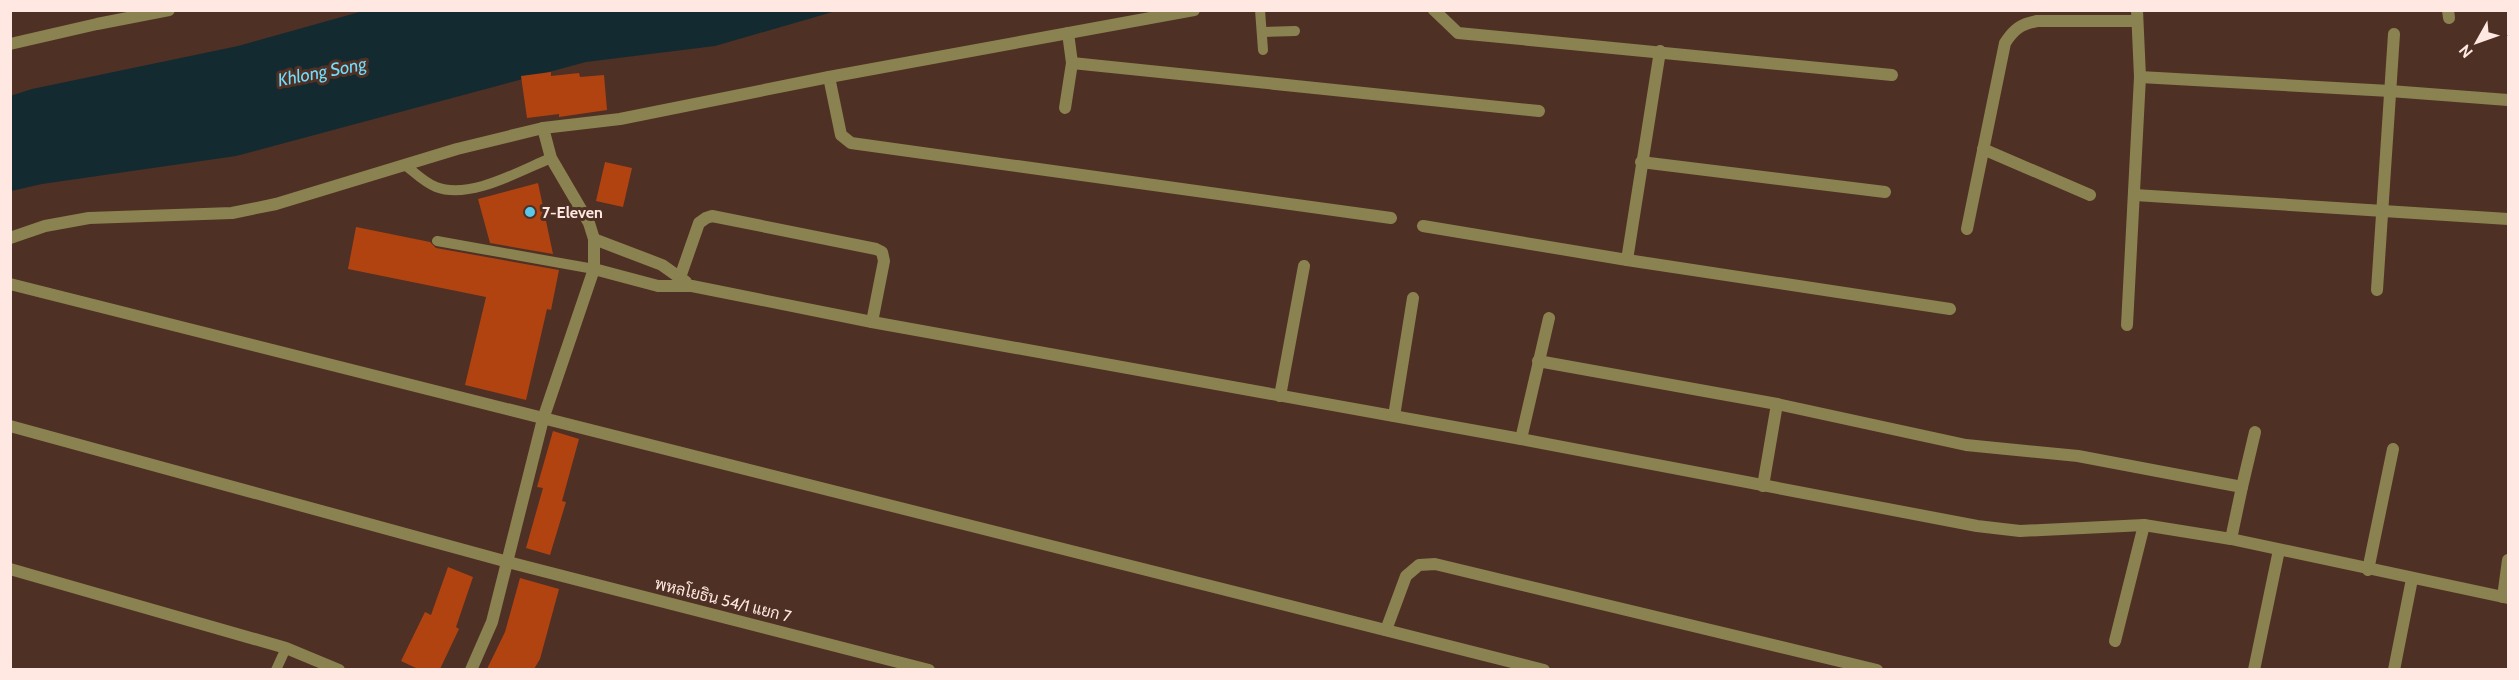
<svg xmlns="http://www.w3.org/2000/svg" width="2519" height="680" viewBox="0 0 2519 680" font-family="Cabin,Sarabun,sans-serif">
<style>
.water{fill:#142a31}
.building{fill:#b14311}
.lines{fill:none;stroke-linecap:round;stroke-linejoin:round}
.service{stroke:#8a8250;stroke-width:10}
.minor{stroke:#8a8250;stroke-width:12}
.tertiary{stroke:#8a8250;stroke-width:12}
.poi-dot{fill:#5cc7e8;stroke:#4f3024;stroke-width:2}
.labels{text-anchor:middle;dominant-baseline:central;stroke-width:6;stroke-linejoin:round;paint-order:stroke}
.poi-label{font-size:16px;font-weight:bold;fill:#fee8e1;stroke:#4f3024;text-anchor:start}
.street-label{font-size:16px;fill:#fee8e1;stroke:#4f3024}
.water-label{font-size:18px;font-style:italic;fill:#6fddfe;stroke:#4f3024}
</style>
<rect width="100%" height="100%" fill="#4f3024"/>
<path class="water" d="M 363,11 L 836,11 L 715,46 L 586,62 L 236,156 L 42,184 L 11,191 L 10,96 L 32,89 L 238,46 Z"/>
<g class="building">
<path d="M 551,72 L 551,76 L 579,73 L 580,77 L 604,75 L 607,110 L 559,117 L 559,114 L 527,118 L 521,76 Z"/>
<path d="M 605,162 L 632,168 L 623,207 L 596,201 Z"/>
<path d="M 538,183 L 553,254 L 490,243 L 478,199 Z"/>
<path d="M 356,227 L 430,242 L 436,248 L 559,270 L 551,310 L 547,309 L 526,400 L 465,385 L 486,297 L 348,269 Z"/>
<path d="M 553,431 L 579,439 L 562,501 L 566,502 L 550,555 L 526,548 L 543,488 L 537,487 Z"/>
<path d="M 448,567 L 473,577 L 456,627 L 459,629 L 440,669 L 418,669 L 401,661 L 425,612 L 431,615 Z"/>
<path d="M 520,578 L 559,589 L 540,659 L 534,669 L 487,669 L 505,632 Z"/>
</g>
<g class="lines">
<g class="service">
<path d="M 1260,10 L 1263,50"/>
<path d="M 1262,32 L 1295,31"/>
<path d="M 405,165 C 414,172 425,183 436,187 C 470,200 519,171 551,158"/>
<path d="M 437,241 L 594,269"/>
<path d="M 276,670 L 286,648"/>
</g>
<g class="minor">
<path d="M 1434,10 L 1458,33 L 1892,75"/>
<path d="M 2448,10 L 2449,18"/>
<path d="M 10,44 L 97,24 L 169,10"/>
<path d="M 1072,63 L 1539,111"/>
<path d="M 829,77 L 841,135 L 851,143 L 1391,218"/>
<path d="M 2140,77 L 2390,91 L 2508,100"/>
<path d="M 1065,108 L 1072,63 L 1068,33"/>
<path d="M 1983,149 L 2090,195"/>
<path d="M 1641,162 L 1885,192"/>
<path d="M 2135,195 L 2508,219"/>
<path d="M 1423,226 L 1627,260 L 1950,309"/>
<path d="M 1967,229 L 2005,43 C 2014,29 2021,24 2037,21 L 2137,21"/>
<path d="M 594,239 L 662,265 L 686,282"/>
<path d="M 1627,260 L 1660,51"/>
<path d="M 594,269 L 658,286 L 692,286 L 872,322 L 1521,439 L 1977,526 L 2020,531 L 2144,525 L 2231,539 L 2508,598"/>
<path d="M 10,284 L 1544,670"/>
<path d="M 677,286 L 699,223 L 706,218 L 712,216 L 876,249 L 882,252 L 884,261 L 872,322"/>
<path d="M 2377,290 L 2394,34"/>
<path d="M 2127,325 L 2140,77 L 2137,10"/>
<path d="M 1538,361 L 1777,404 L 1966,445 L 2078,456 L 2242,487 L 2231,539"/>
<path d="M 1280,396 L 1304,266"/>
<path d="M 1394,416 L 1413,298"/>
<path d="M 10,426 L 508,562 L 929,670"/>
<path d="M 1521,439 L 1549,318"/>
<path d="M 1763,486 L 1777,404"/>
<path d="M 2242,487 L 2255,432"/>
<path d="M 10,569 L 286,648 L 339,670"/>
<path d="M 2368,570 L 2393,449"/>
<path d="M 2503,597 L 2508,560"/>
<path d="M 1386,630 L 1406,576 L 1419,565 L 1435,564 L 1877,670"/>
<path d="M 2115,641 L 2144,525"/>
<path d="M 471,670 L 492,622 L 543,419 L 594,269 L 594,239 L 589,223 L 551,158 L 543,128"/>
<path d="M 2254,670 L 2279,550"/>
<path d="M 2394,670 L 2412,579"/>
</g>
<path class="tertiary" d="M 10,238 L 45,226 L 89,218 L 232,213 L 276,204 L 457,149 L 543,128 L 620,119 L 829,77 L 1194,10"/>
</g>
<circle class="poi-dot" cx="530" cy="212" r="6"/>
<g class="labels">
<g class="poi-label">
<text x="542" y="212">7-Eleven</text>
</g>
<g class="street-label">
<text transform="translate(723 600) rotate(14)">พหลโยธิน 54/1 แยก 7</text>
</g>
<g class="water-label">
<text transform="translate(322 72) rotate(-11)">Khlong Song</text>
</g>
</g>
<rect width="2519" height="680" fill="none" stroke="#fee8e1" stroke-width="24"/>
<g transform="translate(2477 42) rotate(230)" stroke="#4f3024" stroke-width="4.5" paint-order="stroke">
<path d="M0-4.5L10 22L0 15L-10 22Z" fill="#fee8e1"/>
<text y="-9" font-size="16" font-weight="bold" text-anchor="middle" fill="#fee8e1">N</text>
</g>
</svg>
